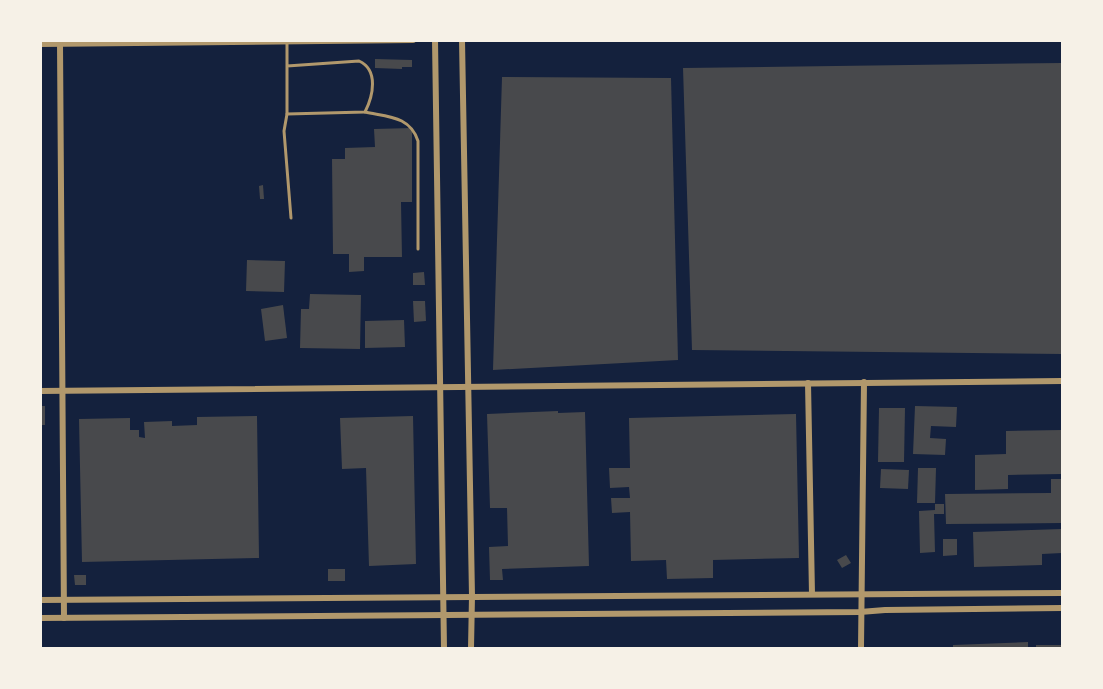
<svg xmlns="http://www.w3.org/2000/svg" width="1103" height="689" viewBox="0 0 1103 689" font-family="'Titillium Web',sans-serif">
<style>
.building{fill:#48494c}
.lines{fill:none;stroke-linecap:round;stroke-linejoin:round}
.service{stroke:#b1986c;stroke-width:3}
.minor{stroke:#b1986c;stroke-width:6}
</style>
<rect width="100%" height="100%" fill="#14213d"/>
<g class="building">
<path d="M 375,59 L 412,60 L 412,67 L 402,67 L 402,69 L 375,68 Z"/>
<path d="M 1062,63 L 1062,354 L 692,350 L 683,68 Z"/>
<path d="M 502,77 L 671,78 L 678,360 L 493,370 Z"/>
<path d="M 412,128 L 412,202 L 401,202 L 402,257 L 364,257 L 364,271 L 349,272 L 349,254 L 333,254 L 332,159 L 345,159 L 345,148 L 375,147 L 374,129 Z"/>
<path d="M 263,185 L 264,199 L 260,199 L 259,186 Z"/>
<path d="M 247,260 L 285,261 L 284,292 L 246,291 Z"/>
<path d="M 424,272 L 425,285 L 413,285 L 413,273 Z"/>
<path d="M 310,294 L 361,295 L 360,349 L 300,348 L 301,309 L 309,309 Z"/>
<path d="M 413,301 L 425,301 L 426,321 L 414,322 Z"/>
<path d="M 283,305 L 287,338 L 265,341 L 261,309 Z"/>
<path d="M 404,320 L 405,347 L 365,348 L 365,321 Z"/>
<rect x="40" y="406" width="5" height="19"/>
<path d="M 915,406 L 957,407 L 956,427 L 931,426 L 930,438 L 946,439 L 945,455 L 913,454 Z"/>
<path d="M 879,408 L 905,408 L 904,462 L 878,462 Z"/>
<path d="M 558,411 L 558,413 L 585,412 L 589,566 L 502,569 L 503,580 L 490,580 L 489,547 L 508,546 L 507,508 L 490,508 L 487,414 Z"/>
<path d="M 796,414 L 799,558 L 713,560 L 713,578 L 667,579 L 666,560 L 631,561 L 630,512 L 612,513 L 611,498 L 630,498 L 629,487 L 610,488 L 609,468 L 630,468 L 629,418 Z"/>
<path d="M 257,416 L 259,558 L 82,562 L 79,419 L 130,418 L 130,430 L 139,430 L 139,437 L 145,438 L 144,422 L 172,421 L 172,426 L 197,425 L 197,417 Z"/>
<path d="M 413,416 L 416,564 L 369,566 L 366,468 L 342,469 L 340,418 Z"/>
<path d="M 1062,430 L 1062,474 L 1008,475 L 1008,489 L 975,490 L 975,455 L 1006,454 L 1006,431 Z"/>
<path d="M 918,468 L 936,468 L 935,503 L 917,503 Z"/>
<path d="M 881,469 L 909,470 L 908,489 L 880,488 Z"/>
<path d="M 1051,479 L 1062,479 L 1062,523 L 946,524 L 945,494 L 1051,493 Z"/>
<path d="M 935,504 L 944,504 L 944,514 L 934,514 L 935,552 L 920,553 L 919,511 L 935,510 Z"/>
<path d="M 1062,529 L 1062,553 L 1042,554 L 1042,565 L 974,567 L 973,532 Z"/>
<path d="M 943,539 L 957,539 L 957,555 L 943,556 Z"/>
<path d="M 846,555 L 851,563 L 842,568 L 837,560 Z"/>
<rect x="328" y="569" width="17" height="12"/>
<path d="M 74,575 L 86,575 L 86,585 L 75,585 Z"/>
<path d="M 1028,642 L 1028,648 L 953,648 L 953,645 Z"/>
<rect x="1036" y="645" width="26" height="3"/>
</g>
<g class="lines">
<g class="service">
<path d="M 287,66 L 359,61 C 379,70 373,96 365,112 L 287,114 C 287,90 287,66 287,42"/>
<path d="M 365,112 C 388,117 410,116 418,141 L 418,249"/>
<path d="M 287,114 L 284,131 L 291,218"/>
</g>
<g class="minor">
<path d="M 435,40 L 444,648"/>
<path d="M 462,40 L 472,596 L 471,648"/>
<path d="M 40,44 L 413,40"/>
<path d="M 60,44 L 64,618"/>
<path d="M 808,383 L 812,594"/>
<path d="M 40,391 L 1062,381"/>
<path d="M 40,600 L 1062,593"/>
<path d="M 40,618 L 860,612 L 885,610 L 1062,608"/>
<path d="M 861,648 L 864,382"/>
</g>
</g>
<rect width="1103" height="689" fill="none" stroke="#f6f1e7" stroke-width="84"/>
</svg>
